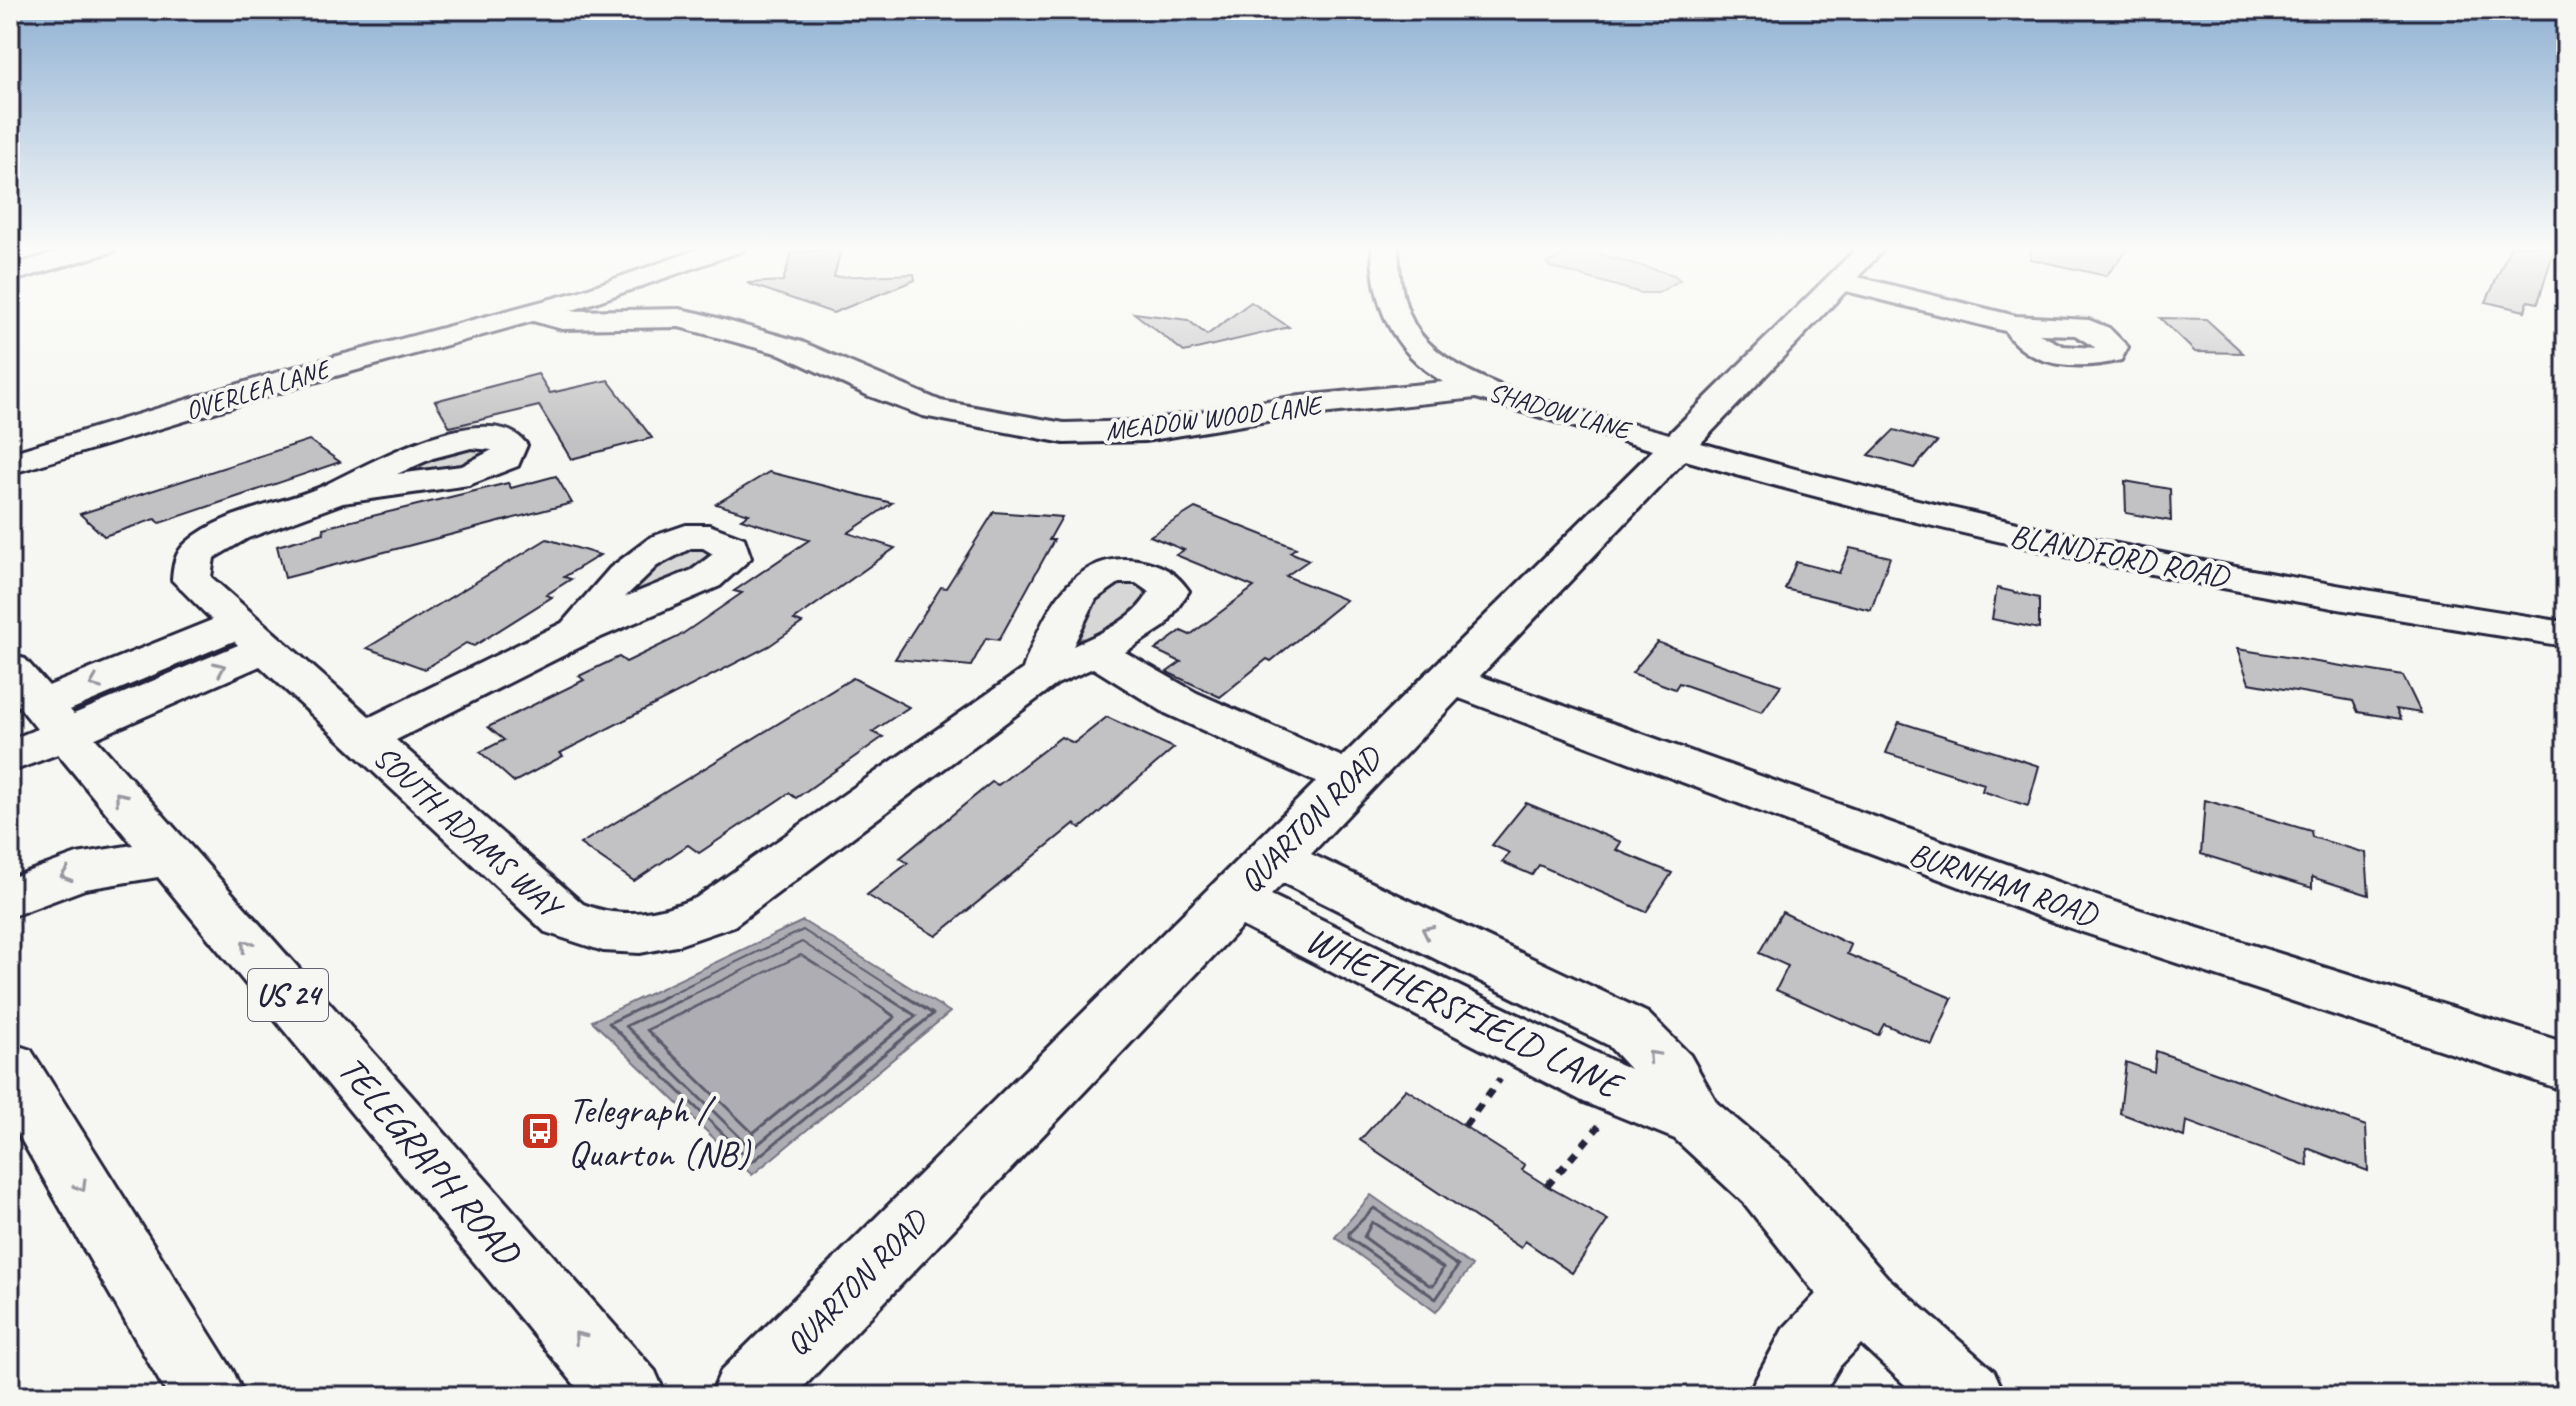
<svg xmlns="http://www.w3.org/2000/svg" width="2576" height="1406" viewBox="0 0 2576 1406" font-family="Caveat,sans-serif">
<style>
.green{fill:#d7d7d7;stroke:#7c7c89;stroke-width:2}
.water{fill:#adadb3;stroke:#757583;stroke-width:2}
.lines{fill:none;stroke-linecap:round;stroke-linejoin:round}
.shore-far1{stroke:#5a5a6b;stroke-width:2}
.shore{stroke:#5a5a6b;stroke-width:3}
.building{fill:#c2c2c4;stroke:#22223b;stroke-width:2}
.minor-casing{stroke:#22223b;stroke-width:6}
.highway-casing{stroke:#22223b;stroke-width:6}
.path{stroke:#22223b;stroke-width:7;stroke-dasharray:9 9;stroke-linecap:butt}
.minor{fill:#f6f6f2;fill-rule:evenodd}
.highway{fill:#f6f6f2;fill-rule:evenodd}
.oneway{stroke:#9797a0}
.labels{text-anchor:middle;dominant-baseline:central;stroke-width:8;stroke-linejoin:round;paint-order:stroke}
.far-street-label{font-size:26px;fill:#22223b;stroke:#f6f6f2}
.shield{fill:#f6f6f2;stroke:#626272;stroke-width:2}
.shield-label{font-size:30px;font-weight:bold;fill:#22223b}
.street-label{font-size:32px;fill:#22223b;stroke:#f6f6f2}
.near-street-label{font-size:38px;fill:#22223b;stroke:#f6f6f2}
.near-poi-label{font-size:38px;fill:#22223b;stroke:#f6f6f2;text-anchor:start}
</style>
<rect width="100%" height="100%" fill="#f6f6f2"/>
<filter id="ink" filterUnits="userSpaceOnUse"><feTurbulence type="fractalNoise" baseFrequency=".0125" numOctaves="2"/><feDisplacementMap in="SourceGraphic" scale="16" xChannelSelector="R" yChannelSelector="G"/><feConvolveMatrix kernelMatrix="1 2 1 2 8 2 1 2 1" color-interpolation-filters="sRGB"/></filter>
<g filter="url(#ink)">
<g class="green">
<path d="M 1584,250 L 1674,275 L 1680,280 L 1658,293 L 1641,293 L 1550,267 L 1547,263 L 1570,251 Z"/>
<path d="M 485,445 L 495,451 L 464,469 L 382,475 L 419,458 Z"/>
<path d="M 696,544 L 714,550 L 714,561 L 629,602 L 620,594 L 660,555 Z"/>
<path d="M 1113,581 L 1138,582 L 1152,591 L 1146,605 L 1088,639 L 1075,638 L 1095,592 Z"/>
</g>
<g class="water">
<path d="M 803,921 L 950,1012 L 752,1175 L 592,1021 Z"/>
<path d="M 1371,1195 L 1472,1266 L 1436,1312 L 1335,1237 Z"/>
</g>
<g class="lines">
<g class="shore-far1">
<path d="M 662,998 L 803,930 L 908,998"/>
<path d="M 685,998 L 802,942 L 888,998"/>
<path d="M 713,998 L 801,955 L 869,998"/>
</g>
<g class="shore">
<path d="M 666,996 L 609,1023 L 752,1162 L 933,1014 L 905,996"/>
<path d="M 690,996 L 626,1026 L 752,1149 L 916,1016 L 885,996"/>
<path d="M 718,996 L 647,1030 L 753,1133 L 895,1017 L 866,996"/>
<path d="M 1374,1208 L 1458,1266 L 1436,1299 L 1349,1238 L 1349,1233 Z"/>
<path d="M 1372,1222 L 1443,1268 L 1434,1285 L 1429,1285 L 1364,1237 Z"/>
</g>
</g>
<g class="building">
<path d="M 2031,246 L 2131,246 L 2106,276 L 2030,259 Z"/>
<path d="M 2511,246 L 2555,246 L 2538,303 L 2528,301 L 2525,311 L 2486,302 Z"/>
<path d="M 841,249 L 834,277 L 914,274 L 915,280 L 833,313 L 747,283 L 783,281 L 792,252 Z"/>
<path d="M 1251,302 L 1289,327 L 1184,352 L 1134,313 L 1188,320 L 1207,335 Z"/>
<path d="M 2160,318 L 2206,319 L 2243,353 L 2195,352 Z"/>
<path d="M 538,374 L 550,393 L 608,380 L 652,438 L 571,459 L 539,406 L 450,427 L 435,401 Z"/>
<path d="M 1894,430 L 1937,442 L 1914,468 L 1869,455 Z"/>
<path d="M 309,440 L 340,462 L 160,523 L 155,519 L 104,536 L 80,514 Z"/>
<path d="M 769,472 L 892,503 L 848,533 L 895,548 L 794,620 L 802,623 L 769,646 L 560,753 L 563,756 L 514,782 L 480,752 L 504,740 L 488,727 L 584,680 L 579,676 L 619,657 L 626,662 L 678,637 L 742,593 L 734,591 L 809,540 L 741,519 L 749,514 L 716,504 Z"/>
<path d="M 556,476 L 572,503 L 285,578 L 277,546 L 324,533 L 323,528 L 508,483 L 511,488 Z"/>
<path d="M 2125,481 L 2170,489 L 2171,521 L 2126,513 Z"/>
<path d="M 1195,508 L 1296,548 L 1290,552 L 1309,560 L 1286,576 L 1346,600 L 1271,661 L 1267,659 L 1220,697 L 1167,672 L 1181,662 L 1155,650 L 1181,631 L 1190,635 L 1254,587 L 1176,555 L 1184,550 L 1150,536 Z"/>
<path d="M 994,512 L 1062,517 L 1049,540 L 1054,540 L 999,640 L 986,638 L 971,666 L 895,659 L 941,587 L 946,588 Z"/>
<path d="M 547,539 L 600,555 L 564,577 L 571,579 L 546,595 L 552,597 L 474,646 L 466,643 L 425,669 L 367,648 Z"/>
<path d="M 1850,548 L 1890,557 L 1871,610 L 1785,589 L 1796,562 L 1839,573 Z"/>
<path d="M 1997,588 L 2039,598 L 2039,629 L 1992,619 Z"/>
<path d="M 1657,642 L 1699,657 L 1781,685 L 1762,712 L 1679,683 L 1675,689 L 1632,673 Z"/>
<path d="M 2237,649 L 2403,676 L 2421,713 L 2396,709 L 2401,719 L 2358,712 L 2353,701 L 2249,683 Z"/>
<path d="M 853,678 L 909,707 L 872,732 L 883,737 L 796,798 L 789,793 L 699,853 L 688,845 L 634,881 L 580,844 Z"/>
<path d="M 1107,717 L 1174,748 L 1081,828 L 1074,824 L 936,936 L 867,895 L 908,863 L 900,858 L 992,782 L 998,785 L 1061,737 L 1074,743 Z"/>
<path d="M 1899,722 L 2039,766 L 2028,806 L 1982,791 L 1984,784 L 1886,753 Z"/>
<path d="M 2205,800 L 2311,831 L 2312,837 L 2366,853 L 2369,895 L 2312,877 L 2312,888 L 2201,854 Z"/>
<path d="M 1526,803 L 1621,842 L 1616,850 L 1672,873 L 1646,912 L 1539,865 L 1532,875 L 1502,862 L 1510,853 L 1492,845 Z"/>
<path d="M 1782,912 L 1851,945 L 1847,954 L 1952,998 L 1932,1045 L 1884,1024 L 1878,1035 L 1776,990 L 1788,966 L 1759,953 Z"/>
<path d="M 2156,1051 L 2366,1126 L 2368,1171 L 2307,1148 L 2308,1166 L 2186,1121 L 2184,1137 L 2120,1113 L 2126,1062 L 2154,1072 Z"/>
<path d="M 1406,1089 L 1525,1165 L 1522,1170 L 1547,1186 L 1608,1220 L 1572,1273 L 1525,1241 L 1521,1248 L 1360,1140 Z"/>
</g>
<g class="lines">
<g class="minor-casing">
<g id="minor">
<path d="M 77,246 L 118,246 L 114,251 L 10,282 L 10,266 Z"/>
<path d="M 708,246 L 746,246 L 742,251 L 570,311 L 679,309 L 699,313 L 802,342 L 941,401 L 1064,423 L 1145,421 L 1291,397 L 1443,382 C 1391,350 1372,305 1372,246 L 1398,246 C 1399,273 1401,300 1414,324 C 1450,389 1601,414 1669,434 L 1859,246 L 1887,246 L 1858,277 L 2016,316 L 2089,320 L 2109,328 L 2128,347 L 2121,360 C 2081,370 2029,369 2005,331 L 1846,291 L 1701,443 C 1985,525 2274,578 2566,622 L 2566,646 C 2268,601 1974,545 1685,460 L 1480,676 L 2102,898 L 2566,1043 L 2566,1091 L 2064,926 L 1459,698 L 1311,854 L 1648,1013 L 1690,1055 L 1717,1103 L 1788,1163 L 1887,1277 L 1994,1371 L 2005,1396 L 1917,1396 L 1861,1344 L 1840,1366 L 1822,1396 L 1747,1396 L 1783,1329 L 1816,1294 L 1744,1203 L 1675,1139 L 1584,1102 L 1242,926 L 795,1396 L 710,1396 L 721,1371 L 1316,782 L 1165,713 L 1093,668 L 1057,684 L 734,926 L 676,946 L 640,953 L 603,951 L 545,932 L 260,666 L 82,744 L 66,748 L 50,744 L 43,734 L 50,724 L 238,645 L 234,641 L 58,715 L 42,719 L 26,715 L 20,705 L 26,695 L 212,620 L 172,580 C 173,565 175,552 187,542 C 223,510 281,505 323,486 C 363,467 491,393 527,445 L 518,466 L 469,485 L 343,503 L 248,538 L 214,558 L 211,577 L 370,717 L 562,623 L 610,568 L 651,537 L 686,525 L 709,525 L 744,538 L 751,558 L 720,586 L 592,641 L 396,740 L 583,904 C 622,920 658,913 696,898 L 1023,669 C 1042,617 1071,550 1138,560 C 1161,564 1176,572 1189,591 L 1165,626 L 1125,652 L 1197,693 L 1342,757 L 1653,450 L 1476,398 L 1291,417 L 1145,441 L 1064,443 L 923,416 L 869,396 L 780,354 L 679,327 L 562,329 L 533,321 L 307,384 L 10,474 L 10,453 L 285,370 L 577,292 ZM 2039,334 L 2075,335 L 2096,348 L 2063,346 ZM 471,448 L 492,450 L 462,466 L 397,474 L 433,458 ZM 691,548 L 703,548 L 713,554 L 692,570 L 625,597 L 657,566 ZM 1119,583 L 1136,583 L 1149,592 C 1136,619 1099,634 1073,646 L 1096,599 ZM 1283,883 L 1608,1045 L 1630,1069 L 1271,895 Z"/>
</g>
</g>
<g class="highway-casing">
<g id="highway">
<path d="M 10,655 L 25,659 L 655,1371 L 666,1396 L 584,1396 L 158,877 L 85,889 L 10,917 L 10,878 L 77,854 L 133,845 L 58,754 L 10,772 L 10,740 L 37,729 L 10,695 Z"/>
<path d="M 10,1043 L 31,1050 L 233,1371 L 244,1396 L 168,1396 L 10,1120 Z"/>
</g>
</g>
<g class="path">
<path d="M 1465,1126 L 1500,1079"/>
<path d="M 1547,1186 L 1599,1126"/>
</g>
<use href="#minor" class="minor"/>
<use href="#highway" class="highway"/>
</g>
<defs><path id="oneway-chevron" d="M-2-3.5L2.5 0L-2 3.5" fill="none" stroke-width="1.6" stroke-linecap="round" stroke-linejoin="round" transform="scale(2)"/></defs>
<g class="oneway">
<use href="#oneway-chevron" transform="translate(220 668) rotate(-23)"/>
<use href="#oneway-chevron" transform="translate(95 683) rotate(158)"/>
<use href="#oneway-chevron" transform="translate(120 797) rotate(-130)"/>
<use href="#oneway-chevron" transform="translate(66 875) rotate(163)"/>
<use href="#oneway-chevron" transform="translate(1427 931) rotate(-154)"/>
<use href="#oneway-chevron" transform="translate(246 945) rotate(-131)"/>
<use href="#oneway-chevron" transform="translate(1653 1056) rotate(-133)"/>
<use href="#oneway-chevron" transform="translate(81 1186) rotate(59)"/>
<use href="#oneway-chevron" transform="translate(579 1337) rotate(-130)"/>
</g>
</g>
<linearGradient id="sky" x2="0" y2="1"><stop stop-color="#90b1d3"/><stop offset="0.56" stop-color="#fbfbf9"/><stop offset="1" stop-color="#fbfbf9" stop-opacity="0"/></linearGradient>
<rect width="2576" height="443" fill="url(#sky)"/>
<defs>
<g id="bus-square" transform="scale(2)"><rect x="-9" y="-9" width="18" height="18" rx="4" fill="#c8321e" stroke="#f6f6f2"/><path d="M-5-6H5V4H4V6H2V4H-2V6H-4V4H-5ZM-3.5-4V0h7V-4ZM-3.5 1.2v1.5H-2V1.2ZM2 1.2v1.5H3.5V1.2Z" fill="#fff"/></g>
</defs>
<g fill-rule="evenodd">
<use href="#bus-square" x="540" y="1131"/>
</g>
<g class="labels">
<g class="far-street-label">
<text transform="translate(257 390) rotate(-17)">OVERLEA LANE</text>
<text transform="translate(1559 411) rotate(16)">SHADOW LANE</text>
<text transform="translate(1213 418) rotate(-7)">MEADOW WOOD LANE</text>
</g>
<rect class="shield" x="248" y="969" width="80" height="52" rx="6"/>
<g class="shield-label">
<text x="288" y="995">US 24</text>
</g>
<g class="street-label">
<text transform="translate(2119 556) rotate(11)">BLANDFORD ROAD</text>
<text transform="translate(1310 820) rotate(-46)">QUARTON ROAD</text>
<text transform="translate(467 831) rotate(42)">SOUTH ADAMS WAY</text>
<text transform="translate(2003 884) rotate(19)">BURNHAM ROAD</text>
<text transform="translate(856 1283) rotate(-46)">QUARTON ROAD</text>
</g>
<g class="near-street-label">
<text transform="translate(1463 1012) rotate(26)">WHETHERSFIELD LANE</text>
<text transform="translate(429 1160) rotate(50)">TELEGRAPH ROAD</text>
</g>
<g class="near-poi-label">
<text x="568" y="1109">Telegraph /<tspan x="568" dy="44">Quarton (NB)</tspan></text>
</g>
</g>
<rect width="2576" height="1406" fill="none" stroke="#f6f6f2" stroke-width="40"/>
<rect x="20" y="20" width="2536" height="1366" fill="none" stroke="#22223b" stroke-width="3" filter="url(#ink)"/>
</svg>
